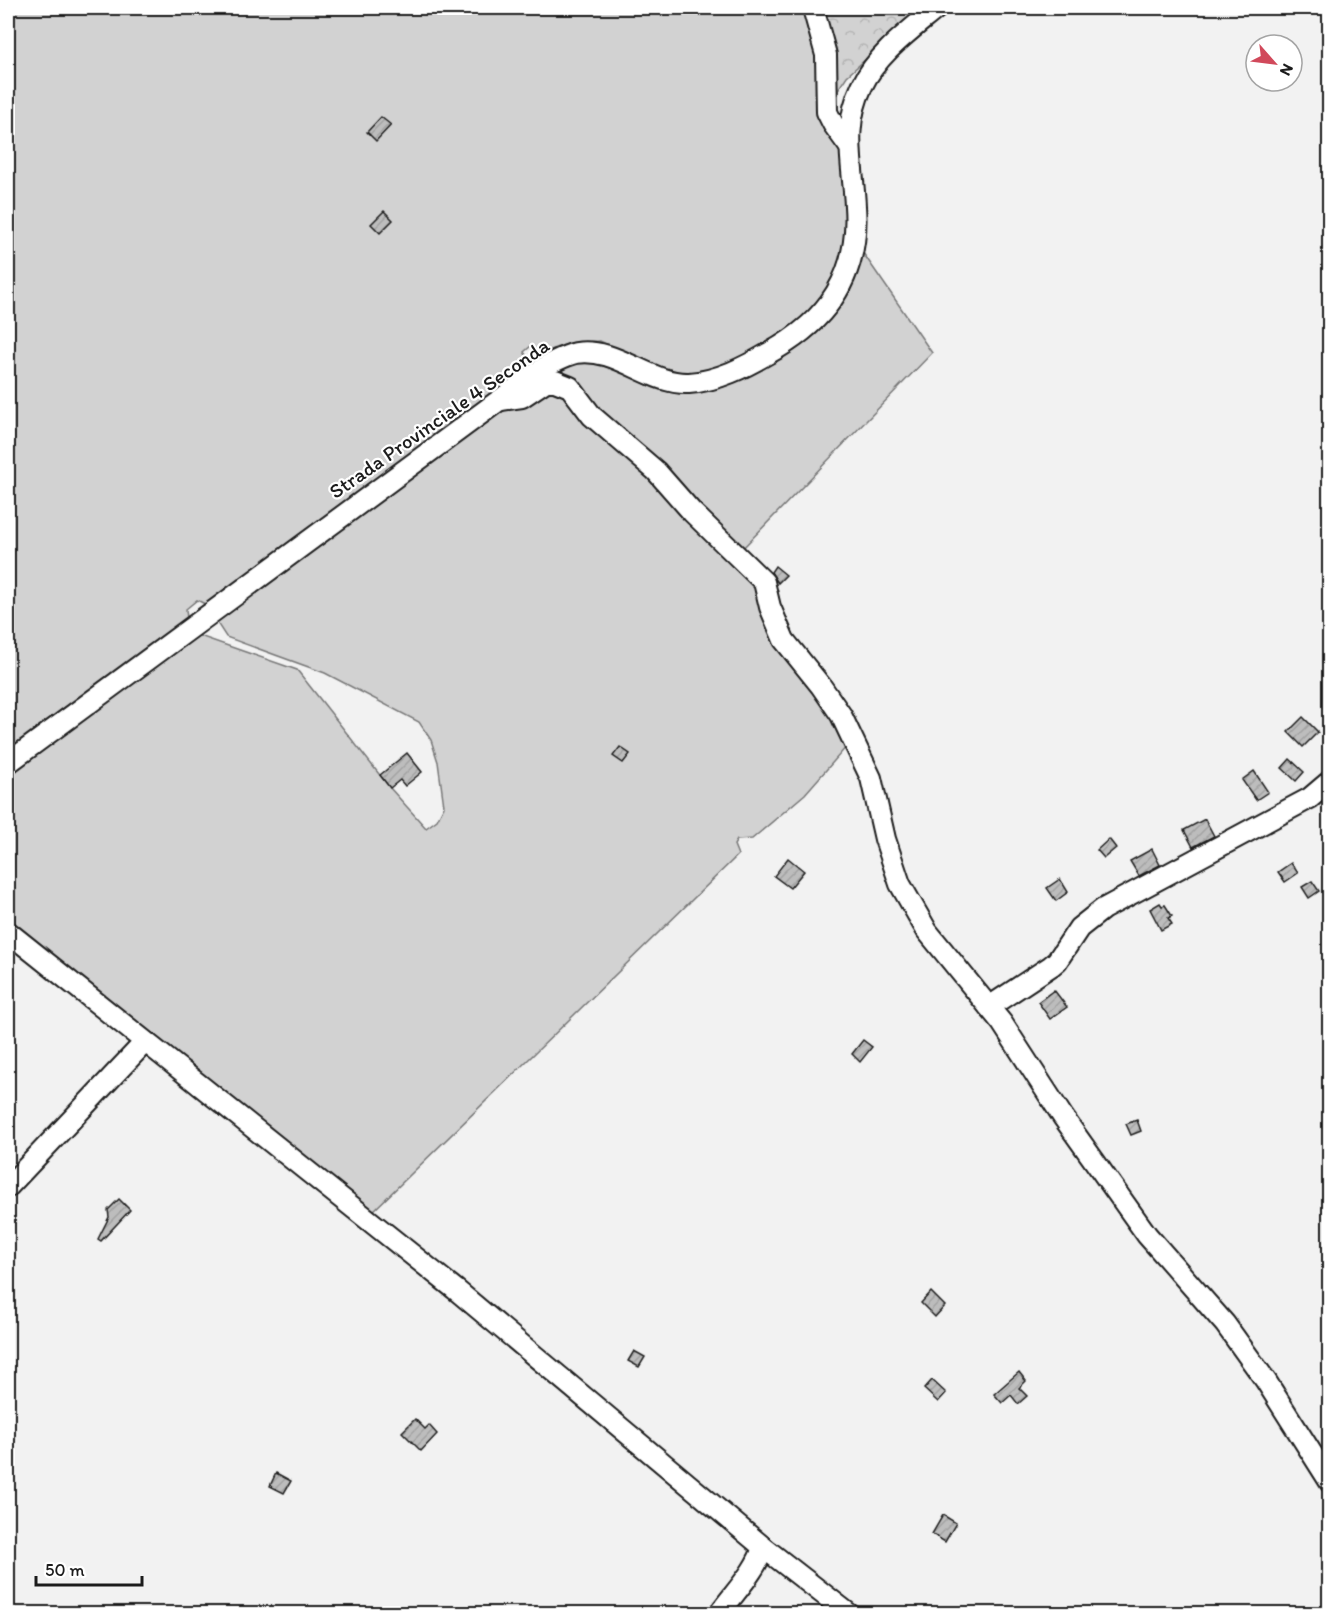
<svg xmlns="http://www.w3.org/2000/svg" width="1337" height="1621" viewBox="0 0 1337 1621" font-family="Itim,sans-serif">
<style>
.grass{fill:#d2d2d2;stroke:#777;stroke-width:1.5}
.forest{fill:url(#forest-crowns);stroke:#777;stroke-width:1.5}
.building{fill:url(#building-hatch);stroke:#1c1c1c;stroke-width:1.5}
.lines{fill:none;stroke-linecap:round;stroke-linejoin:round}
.minor-casing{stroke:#1c1c1c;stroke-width:24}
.minor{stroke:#fff;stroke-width:20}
.labels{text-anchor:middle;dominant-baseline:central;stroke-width:4.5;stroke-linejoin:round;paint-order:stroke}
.street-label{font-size:21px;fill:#1c1c1c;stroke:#fff}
</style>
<defs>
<pattern id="forest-crowns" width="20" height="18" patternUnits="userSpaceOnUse" patternTransform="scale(1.5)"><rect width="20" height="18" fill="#d2d2d2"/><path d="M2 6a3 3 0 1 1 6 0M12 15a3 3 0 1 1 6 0" fill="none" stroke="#b4b4b4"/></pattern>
<pattern id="building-hatch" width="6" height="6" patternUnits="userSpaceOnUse" patternTransform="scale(1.5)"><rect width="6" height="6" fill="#bdbdbd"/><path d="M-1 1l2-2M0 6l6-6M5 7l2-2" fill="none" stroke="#a2a2a2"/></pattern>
</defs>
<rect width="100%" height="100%" fill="#f2f2f2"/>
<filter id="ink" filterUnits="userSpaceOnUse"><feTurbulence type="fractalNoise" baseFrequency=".0167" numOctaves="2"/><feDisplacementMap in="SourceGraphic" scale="12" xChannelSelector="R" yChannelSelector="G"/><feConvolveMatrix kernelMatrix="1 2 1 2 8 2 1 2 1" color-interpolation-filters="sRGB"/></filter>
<g filter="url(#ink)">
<g class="grass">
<path d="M 8,8 L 810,8 L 840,150 L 847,210 L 847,229 L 843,250 L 831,285 L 806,317 L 767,345 L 720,368 L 704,372 L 674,373 L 657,368 L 600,341 L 571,343 L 555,348 L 540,356 L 531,346 L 524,352 L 531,363 L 207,605 L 197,600 L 186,609 L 187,619 L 8,750 Z"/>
<path d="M 861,250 L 932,353 L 741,550 L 546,375 C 587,357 597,358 636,379 C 647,385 657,391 670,392 C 689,394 706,387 723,382 C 769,368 812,345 839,305 C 843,299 849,292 851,285 C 856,274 858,262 861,250 Z"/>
<path d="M 555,386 L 748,571 L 818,689 L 848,745 L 805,794 L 752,839 L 737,840 L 734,845 L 738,855 L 370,1214 L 8,923 L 8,774 L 197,635 L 297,670 L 390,788 L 426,828 L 437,820 L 444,806 L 438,762 L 431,740 L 419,722 L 325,673 L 226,637 L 215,620 L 505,405 Z"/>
</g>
<path class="forest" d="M 819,8 L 923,8 L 847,76 L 839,88 L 833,115 Z"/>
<g class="building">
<path d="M 381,117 L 391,125 L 376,141 L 367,132 Z"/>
<path d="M 384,211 L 393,220 L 380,233 L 371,224 Z"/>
<path d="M 775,566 L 786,575 L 778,583 L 771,572 Z"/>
<path d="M 1303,717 L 1318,732 L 1303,747 L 1288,732 Z"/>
<path d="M 620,747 L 630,754 L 623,763 L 613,756 Z"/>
<path d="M 407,753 L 422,772 L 405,786 L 400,780 L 390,788 L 380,775 Z"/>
<path d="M 1290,759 L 1304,772 L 1296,781 L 1282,768 Z"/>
<path d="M 1254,771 L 1268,792 L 1256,800 L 1242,780 Z"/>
<path d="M 1205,819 L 1214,836 L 1193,847 L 1184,830 Z"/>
<path d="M 1109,839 L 1116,848 L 1104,858 L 1097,850 Z"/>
<path d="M 1152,849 L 1160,865 L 1139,876 L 1130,861 Z"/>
<path d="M 788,858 L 804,871 L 790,888 L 774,876 Z"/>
<path d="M 1291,863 L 1298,873 L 1285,882 L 1278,872 Z"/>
<path d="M 1060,879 L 1068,892 L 1056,901 L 1047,888 Z"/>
<path d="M 1312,881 L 1319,891 L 1309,898 L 1302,887 Z"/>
<path d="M 1160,903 L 1162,906 L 1165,905 L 1172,916 L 1168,918 L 1172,924 L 1161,930 L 1150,909 Z"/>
<path d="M 1054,990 L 1067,1007 L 1050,1019 L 1038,1002 Z"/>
<path d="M 863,1040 L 872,1047 L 860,1062 L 852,1054 Z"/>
<path d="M 1137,1120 L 1141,1131 L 1131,1135 L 1126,1124 Z"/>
<path d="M 119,1199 L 130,1210 L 101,1241 L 98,1239 L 109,1217 L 108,1210 Z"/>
<path d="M 931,1292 L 945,1306 L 935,1317 L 921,1303 Z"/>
<path d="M 634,1351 L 645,1357 L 639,1367 L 628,1361 Z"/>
<path d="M 1019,1372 L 1026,1381 L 1019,1388 L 1027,1396 L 1018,1404 L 1011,1395 L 1002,1403 L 994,1394 Z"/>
<path d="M 932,1380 L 946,1393 L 938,1402 L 924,1389 Z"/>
<path d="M 415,1419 L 425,1429 L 429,1425 L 437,1434 L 421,1451 L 402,1432 Z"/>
<path d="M 276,1473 L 291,1481 L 284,1493 L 270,1486 Z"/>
<path d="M 943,1515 L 956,1523 L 945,1542 L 932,1534 Z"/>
</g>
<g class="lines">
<g class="minor-casing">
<g id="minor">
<path d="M 813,8 L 826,55 L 827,112 L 833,124 L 849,146"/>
<path d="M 501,400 L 522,397 L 546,381 L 555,381 L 570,387 L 592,416 L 656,471 L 692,512 L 764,582 L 770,607 L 784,640 L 821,686 L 841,715 L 871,778 L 885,839 L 900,884 L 927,931 L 1002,1023 L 1063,1117 L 1147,1235 L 1225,1324 L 1266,1381 L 1330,1482"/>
<path d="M 8,763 L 547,365 C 556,361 566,355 576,353 C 616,346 650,385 689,383 C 718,381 745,367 769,353 C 828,321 860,274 855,206 C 853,163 842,128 862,86 C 877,54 911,30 937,8"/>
<path d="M 8,932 L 455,1289 L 763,1547 L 849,1614"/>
<path d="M 989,1007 L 1051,966 L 1057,961 L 1079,928 L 1103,909 L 1310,798 L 1330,781"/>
<path d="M 8,1187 L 145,1042"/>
<path d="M 719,1614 C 732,1595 758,1569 763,1547"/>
</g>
</g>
<use href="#minor" class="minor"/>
</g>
</g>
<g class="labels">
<g class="street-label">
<text transform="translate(439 418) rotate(-35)">Strada Provinciale 4 Seconda</text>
</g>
</g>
<rect width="1337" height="1621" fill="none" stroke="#fff" stroke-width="30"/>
<rect x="15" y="15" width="1307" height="1591" fill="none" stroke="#1c1c1c" stroke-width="2" filter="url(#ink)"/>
<g transform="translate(1274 63) rotate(118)"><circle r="28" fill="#ffffff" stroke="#a4a4a4" stroke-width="1.5"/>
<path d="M0-4.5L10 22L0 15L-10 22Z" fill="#d1495b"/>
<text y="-9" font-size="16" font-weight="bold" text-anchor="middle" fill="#1c1c1c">N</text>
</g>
<path d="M36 1576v9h106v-9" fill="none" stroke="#1c1c1c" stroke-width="3"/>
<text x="45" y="1576" font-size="18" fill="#1c1c1c" stroke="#ffffff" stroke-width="4.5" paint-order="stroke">50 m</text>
</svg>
